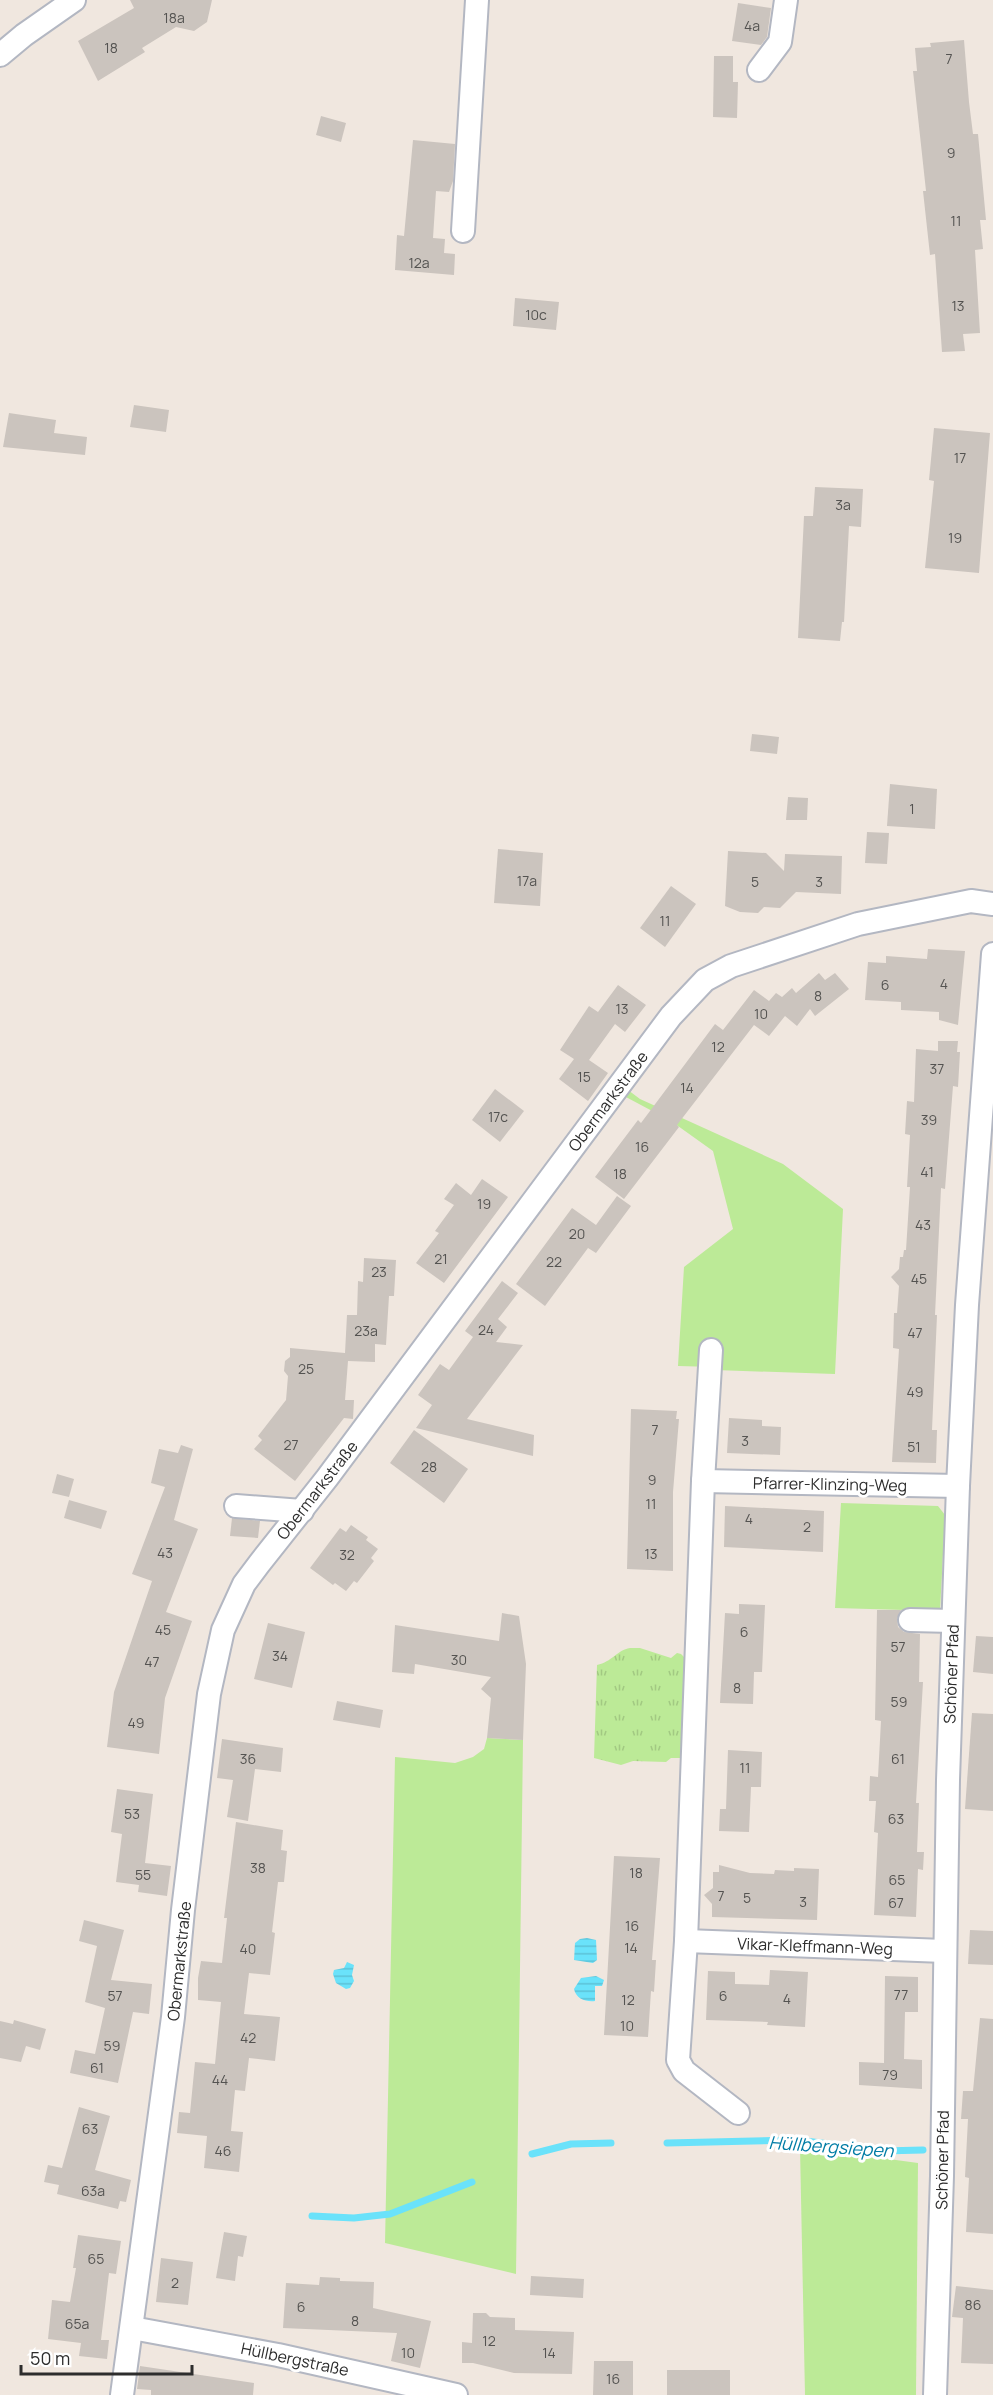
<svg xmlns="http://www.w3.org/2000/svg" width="993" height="2395" viewBox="0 0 993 2395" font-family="Manrope,sans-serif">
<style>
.grass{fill:#bcea97}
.park{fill:url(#park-tufts)}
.water{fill:url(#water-rules)}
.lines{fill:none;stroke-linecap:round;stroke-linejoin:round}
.stream{stroke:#6ae2fa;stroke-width:7}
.building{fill:#cbc4be}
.minor-casing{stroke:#b3b7c2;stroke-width:26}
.minor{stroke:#fff;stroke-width:22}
.labels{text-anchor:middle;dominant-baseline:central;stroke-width:6;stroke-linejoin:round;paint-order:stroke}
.number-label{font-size:14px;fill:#545351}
.street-label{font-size:16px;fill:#2d2d2d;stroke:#fff}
.water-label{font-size:18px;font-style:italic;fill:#027da6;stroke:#fff}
</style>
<defs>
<pattern id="park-tufts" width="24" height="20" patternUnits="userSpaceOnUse" patternTransform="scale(1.5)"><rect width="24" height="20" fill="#bcea97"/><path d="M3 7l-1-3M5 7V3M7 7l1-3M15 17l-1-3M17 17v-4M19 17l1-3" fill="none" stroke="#a2c982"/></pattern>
<pattern id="water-rules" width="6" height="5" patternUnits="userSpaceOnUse" patternTransform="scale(1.5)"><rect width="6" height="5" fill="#6ae2fa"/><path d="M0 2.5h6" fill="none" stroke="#5cc2d7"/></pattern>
</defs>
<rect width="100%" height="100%" fill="#f0e7df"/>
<g class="grass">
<path d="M 628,1090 L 640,1099 L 783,1164 L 843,1209 L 835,1374 L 715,1370 L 715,1367 L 678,1366 L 684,1267 L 733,1229 L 713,1151 L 671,1121 L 624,1096 Z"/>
<path d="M 841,1503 L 938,1506 L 945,1515 L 940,1611 L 835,1608 Z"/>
<path d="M 487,1738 L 523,1740 L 516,2274 L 385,2243 L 395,1757 L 455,1763 L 473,1757 L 484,1749 Z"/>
<path d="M 800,2147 L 918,2163 L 916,2395 L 805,2395 Z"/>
</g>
<path class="park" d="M 630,1648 L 640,1648 L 671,1658 L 677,1653 L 681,1654 L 685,1658 L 684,1673 L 691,1673 L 688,1758 L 671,1758 L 666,1762 L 633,1761 L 621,1765 L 594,1758 L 597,1665 C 612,1662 617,1650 630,1648 Z"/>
<g class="water">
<path d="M 587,1938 L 596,1940 L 597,1960 L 593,1963 L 574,1960 L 575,1943 L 580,1939 Z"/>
<path d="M 347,1962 L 354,1965 L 352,1975 L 354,1981 L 350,1988 L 346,1989 L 336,1983 L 333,1974 L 334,1970 L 344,1968 Z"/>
<path d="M 596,1976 L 604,1980 L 602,1986 L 595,1986 L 595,2001 C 586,2002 576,1999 574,1989 L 581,1978 Z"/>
</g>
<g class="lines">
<g class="stream">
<path d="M 667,2143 L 798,2140 L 882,2151 L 923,2150"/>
<path d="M 532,2154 L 571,2144 L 611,2143"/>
<path d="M 312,2216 L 354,2218 L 390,2214 L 472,2182"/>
</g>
</g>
<g class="building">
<path d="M 130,0 L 212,0 L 207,22 L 194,31 L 176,27 L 142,48 L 145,52 L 98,81 L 78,41 L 134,8 Z"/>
<path d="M 738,3 L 771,8 L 767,37 L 761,45 L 732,41 Z"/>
<path d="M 964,40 L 969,102 L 973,134 L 978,134 L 986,220 L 980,220 L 983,249 L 975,250 L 980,333 L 963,334 L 965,351 L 942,352 L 935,254 L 930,255 L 923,191 L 926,191 L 913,71 L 917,71 L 915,48 L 931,47 L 930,43 Z"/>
<path d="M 714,56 L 733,56 L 733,82 L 738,82 L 737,118 L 713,117 Z"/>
<path d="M 321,116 L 346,123 L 341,142 L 316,135 Z"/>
<path d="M 413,140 L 455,144 L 453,181 L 449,192 L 436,191 L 433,238 L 445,239 L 444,253 L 455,254 L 454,275 L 395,270 L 397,235 L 404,236 Z"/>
<path d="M 515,298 L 559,302 L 556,330 L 513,326 Z"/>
<path d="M 134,405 L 169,410 L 166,432 L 130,427 Z"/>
<path d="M 9,413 L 56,420 L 54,433 L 87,437 L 85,455 L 3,447 Z"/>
<path d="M 934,428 L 990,433 L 979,573 L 925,568 L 934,481 L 929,480 Z"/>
<path d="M 815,487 L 863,489 L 861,527 L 849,526 L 844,622 L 842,622 L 840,641 L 798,638 L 804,516 L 813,516 Z"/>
<path d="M 752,734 L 779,737 L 777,754 L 750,751 Z"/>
<path d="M 890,784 L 937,789 L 935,829 L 887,826 Z"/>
<path d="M 788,797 L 808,798 L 807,820 L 786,820 Z"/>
<path d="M 867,832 L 889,833 L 887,864 L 865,863 Z"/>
<path d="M 498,849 L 543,853 L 540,906 L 494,903 Z"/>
<path d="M 728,851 L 766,853 L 784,871 L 785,854 L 842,856 L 841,894 L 796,892 L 780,908 L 764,907 L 758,913 L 740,912 L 725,906 Z"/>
<path d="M 671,886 L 696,904 L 665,947 L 640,928 Z"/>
<path d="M 928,949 L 965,951 L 958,1025 L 939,1020 L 939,1012 L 901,1010 L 901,1002 L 865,1000 L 868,962 L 886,963 L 886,956 L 927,959 Z"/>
<path d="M 819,973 L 825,980 L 835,973 L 849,989 L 815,1016 L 810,1009 L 797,1026 L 785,1016 L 769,1036 L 754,1025 L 677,1125 L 679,1127 L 624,1199 L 595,1177 L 638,1120 L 641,1123 L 715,1024 L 723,1030 L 754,990 L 769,1001 L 776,993 L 782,997 L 792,988 L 796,993 Z"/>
<path d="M 618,985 L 646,1005 L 625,1032 L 615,1024 L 589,1060 L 608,1073 L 588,1101 L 559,1079 L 574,1059 L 560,1050 L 589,1006 L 598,1012 Z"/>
<path d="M 938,1041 L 958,1041 L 957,1052 L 960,1052 L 958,1087 L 953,1086 L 945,1189 L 941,1188 L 935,1315 L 937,1315 L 932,1430 L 937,1430 L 936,1463 L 892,1462 L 899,1349 L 893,1348 L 894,1313 L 897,1313 L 899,1286 L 891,1277 L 899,1269 L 900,1257 L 903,1257 L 904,1250 L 906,1250 L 910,1187 L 907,1187 L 910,1135 L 905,1134 L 907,1101 L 914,1102 L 916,1049 L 938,1051 Z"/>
<path d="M 495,1089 L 524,1111 L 500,1142 L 472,1120 Z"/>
<path d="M 482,1179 L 508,1197 L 444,1283 L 416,1263 L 439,1233 L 435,1231 L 454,1205 L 444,1199 L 456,1183 L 471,1195 Z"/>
<path d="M 617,1196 L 631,1206 L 596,1253 L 588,1248 L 545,1306 L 516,1284 L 572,1208 L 596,1225 Z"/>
<path d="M 364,1258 L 396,1260 L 394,1296 L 389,1296 L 386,1345 L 375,1344 L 375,1362 L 348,1361 L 345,1400 L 354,1400 L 353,1419 L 344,1418 L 295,1481 L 254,1449 L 262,1440 L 258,1436 L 286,1400 L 288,1376 L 284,1371 L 285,1361 L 290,1357 L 290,1348 L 345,1353 L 347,1315 L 357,1315 L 358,1281 L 363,1282 Z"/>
<path d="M 502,1281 L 518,1293 L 498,1319 L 507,1327 L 496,1342 L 523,1345 L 467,1419 L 534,1435 L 533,1456 L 416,1428 L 432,1405 L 418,1395 L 440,1364 L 449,1370 L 473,1337 L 465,1331 Z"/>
<path d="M 631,1409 L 677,1411 L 676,1419 L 679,1419 L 673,1492 L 673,1571 L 627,1569 Z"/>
<path d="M 729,1418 L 762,1420 L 762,1426 L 781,1427 L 780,1455 L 727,1453 Z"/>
<path d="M 414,1430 L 468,1469 L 444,1503 L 390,1463 Z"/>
<path d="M 181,1445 L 193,1449 L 174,1520 L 198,1529 L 166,1612 L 192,1621 L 165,1698 L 159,1754 L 107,1747 L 114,1692 L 152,1581 L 132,1574 L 165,1487 L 151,1483 L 159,1449 L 178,1453 Z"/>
<path d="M 57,1474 L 74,1479 L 69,1497 L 52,1493 Z"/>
<path d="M 69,1500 L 107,1511 L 101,1529 L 64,1518 Z"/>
<path d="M 725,1506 L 824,1511 L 823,1552 L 724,1547 Z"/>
<path d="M 232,1518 L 260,1521 L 258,1538 L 230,1536 Z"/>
<path d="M 351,1525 L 368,1537 L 366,1540 L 378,1549 L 371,1558 L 374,1561 L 357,1583 L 354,1581 L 346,1591 L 335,1583 L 333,1585 L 310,1568 L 340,1528 L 346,1532 Z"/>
<path d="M 739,1604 L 765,1605 L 762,1672 L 754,1672 L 753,1704 L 720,1703 L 725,1613 L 739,1614 Z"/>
<path d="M 877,1610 L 901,1610 L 897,1619 L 898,1627 L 904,1632 L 920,1634 L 919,1682 L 923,1682 L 916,1803 L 919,1803 L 917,1852 L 924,1852 L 923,1870 L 918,1869 L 916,1917 L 874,1915 L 878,1833 L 874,1832 L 876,1801 L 869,1801 L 870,1776 L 878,1777 L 881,1721 L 875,1720 Z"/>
<path d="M 502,1613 L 519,1616 L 526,1664 L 523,1740 L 487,1738 L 491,1698 L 481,1689 L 491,1677 L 415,1664 L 414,1674 L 392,1672 L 395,1625 L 499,1641 Z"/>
<path d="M 268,1623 L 305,1632 L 292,1688 L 254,1679 Z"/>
<path d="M 976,1636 L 993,1637 L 993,1674 L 973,1672 Z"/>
<path d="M 337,1701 L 383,1710 L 380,1728 L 333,1720 Z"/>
<path d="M 972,1713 L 993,1714 L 993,1811 L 965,1809 Z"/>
<path d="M 222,1739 L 283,1748 L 281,1772 L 255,1769 L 248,1821 L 227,1817 L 233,1780 L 217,1778 Z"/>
<path d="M 728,1750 L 762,1752 L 761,1787 L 751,1787 L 749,1832 L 719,1831 L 720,1809 L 726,1809 Z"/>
<path d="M 117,1789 L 153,1794 L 145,1863 L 171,1866 L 167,1896 L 138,1892 L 139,1885 L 116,1882 L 122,1834 L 111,1832 Z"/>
<path d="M 236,1822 L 283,1830 L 281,1850 L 287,1851 L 284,1882 L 278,1882 L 272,1932 L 275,1933 L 270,1975 L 249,1973 L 244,2014 L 280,2017 L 275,2061 L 249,2058 L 245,2091 L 235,2090 L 231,2131 L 243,2132 L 239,2172 L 204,2168 L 207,2136 L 177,2133 L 179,2112 L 190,2113 L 195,2062 L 215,2064 L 221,2002 L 198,2000 L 198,1978 L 201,1961 L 222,1963 L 227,1918 L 224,1918 Z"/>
<path d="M 614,1856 L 660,1858 L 652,1960 L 656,1960 L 654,1992 L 651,1991 L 648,2037 L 604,2035 Z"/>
<path d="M 719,1865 L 750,1873 L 774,1874 L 775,1870 L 794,1871 L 794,1868 L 819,1869 L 817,1920 L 712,1917 L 712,1904 L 704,1895 L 713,1888 L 713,1872 L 719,1872 Z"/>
<path d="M 84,1920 L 124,1930 L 111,1980 L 152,1984 L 149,2014 L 133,2012 L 118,2083 L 70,2073 L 75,2050 L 95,2054 L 105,2008 L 85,2002 L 97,1946 L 79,1941 Z"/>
<path d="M 970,1930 L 993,1931 L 993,1965 L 968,1964 Z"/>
<path d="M 770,1970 L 808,1972 L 805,2027 L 767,2025 L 768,2022 L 706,2020 L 708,1971 L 735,1972 L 735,1984 L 769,1985 Z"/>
<path d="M 885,1976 L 918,1977 L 918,2012 L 905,2012 L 904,2059 L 922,2060 L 922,2089 L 859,2085 L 859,2062 L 884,2063 Z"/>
<path d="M 980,2018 L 993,2019 L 993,2234 L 966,2232 L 969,2178 L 965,2177 L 968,2119 L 961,2119 L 963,2091 L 973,2091 Z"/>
<path d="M 14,2020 L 46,2029 L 40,2050 L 26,2046 L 21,2062 L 0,2058 L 0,2021 L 13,2024 Z"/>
<path d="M 79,2107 L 110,2116 L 95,2170 L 131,2180 L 126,2202 L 120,2201 L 118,2209 L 57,2194 L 59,2185 L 44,2182 L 48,2165 L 62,2168 Z"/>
<path d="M 224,2232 L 247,2236 L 243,2257 L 238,2256 L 235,2281 L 216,2278 Z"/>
<path d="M 78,2235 L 121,2241 L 116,2274 L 109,2273 L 101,2340 L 109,2340 L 107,2359 L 79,2356 L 81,2343 L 48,2339 L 52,2300 L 70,2302 L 76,2268 L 73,2268 Z"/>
<path d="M 161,2258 L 193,2262 L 188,2305 L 156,2302 Z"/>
<path d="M 531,2276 L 584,2279 L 583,2298 L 530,2295 Z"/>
<path d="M 320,2277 L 340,2278 L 340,2281 L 374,2282 L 373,2308 L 431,2321 L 420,2368 L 391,2361 L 397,2333 L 283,2328 L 286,2283 L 319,2285 Z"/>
<path d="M 956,2286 L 993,2290 L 993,2364 L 961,2363 L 963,2318 L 952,2317 Z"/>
<path d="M 473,2313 L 486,2313 L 490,2317 L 515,2318 L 515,2330 L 574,2332 L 572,2374 L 514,2373 L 473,2363 L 462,2363 L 462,2342 L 472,2343 Z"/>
<path d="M 594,2361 L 633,2361 L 633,2395 L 593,2395 Z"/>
<path d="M 140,2366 L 254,2383 L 253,2395 L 151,2395 L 151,2390 L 137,2389 Z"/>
<rect x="667" y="2370" width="63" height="25"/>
</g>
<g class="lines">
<g class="minor-casing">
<g id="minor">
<path d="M 0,55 L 24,35 L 74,0"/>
<path d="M 759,70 L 780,42 L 786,0"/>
<path d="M 463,231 L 477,0"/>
<path d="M 711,1350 L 703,1481 L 686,1941 L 678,2060 L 684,2071 L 738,2113"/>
<path d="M 703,1481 L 958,1486"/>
<path d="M 236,1506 L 302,1511"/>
<path d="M 910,1620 L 953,1621"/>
<path d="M 686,1941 L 944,1951"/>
<path d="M 132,2328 L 278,2355 L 456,2395"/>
<path d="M 122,2395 L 173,2017 L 183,1910 L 209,1694 L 223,1630 L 244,1584 L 259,1564 L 327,1478 L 671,1016 L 705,980 L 731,966 L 858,924 L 971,901 L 993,904"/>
<path d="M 935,2395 L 942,2176 L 948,1780 L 958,1486 L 967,1305 L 993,954"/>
</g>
</g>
<use href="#minor" class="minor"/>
</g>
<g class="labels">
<g class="number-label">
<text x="174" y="17">18a</text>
<text x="752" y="25">4a</text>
<text x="111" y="47">18</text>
<text x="949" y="58">7</text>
<text x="951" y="152">9</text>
<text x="956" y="220">11</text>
<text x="419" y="262">12a</text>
<text x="958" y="305">13</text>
<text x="536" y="314">10c</text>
<text x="960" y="457">17</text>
<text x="843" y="504">3a</text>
<text x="955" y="537">19</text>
<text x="912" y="808">1</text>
<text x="527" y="880">17a</text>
<text x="755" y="881">5</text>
<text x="819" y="881">3</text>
<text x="665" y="920">11</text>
<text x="944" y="983">4</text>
<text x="885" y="984">6</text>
<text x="818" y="995">8</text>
<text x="622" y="1008">13</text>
<text x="761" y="1013">10</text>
<text x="718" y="1046">12</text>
<text x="937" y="1068">37</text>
<text x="584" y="1076">15</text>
<text x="687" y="1087">14</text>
<text x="498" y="1116">17c</text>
<text x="929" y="1119">39</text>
<text x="642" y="1146">16</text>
<text x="927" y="1171">41</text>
<text x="620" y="1173">18</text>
<text x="484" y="1203">19</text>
<text x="923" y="1224">43</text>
<text x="577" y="1233">20</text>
<text x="441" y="1258">21</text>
<text x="554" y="1261">22</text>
<text x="379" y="1271">23</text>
<text x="919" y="1278">45</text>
<text x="486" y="1329">24</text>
<text x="366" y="1330">23a</text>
<text x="915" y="1332">47</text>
<text x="306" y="1368">25</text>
<text x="915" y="1391">49</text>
<text x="655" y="1429">7</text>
<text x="745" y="1440">3</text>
<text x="291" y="1444">27</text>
<text x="914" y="1446">51</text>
<text x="429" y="1466">28</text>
<text x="652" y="1479">9</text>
<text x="651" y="1503">11</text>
<text x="749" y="1518">4</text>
<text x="807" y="1526">2</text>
<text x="165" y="1552">43</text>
<text x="651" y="1553">13</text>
<text x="347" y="1554">32</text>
<text x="163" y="1629">45</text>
<text x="744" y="1631">6</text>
<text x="898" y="1646">57</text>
<text x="280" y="1655">34</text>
<text x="459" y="1659">30</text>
<text x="152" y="1661">47</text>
<text x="737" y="1687">8</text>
<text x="899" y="1701">59</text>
<text x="136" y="1722">49</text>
<text x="248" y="1758">36</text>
<text x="898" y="1758">61</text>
<text x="745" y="1767">11</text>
<text x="132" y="1813">53</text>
<text x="896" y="1818">63</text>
<text x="258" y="1867">38</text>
<text x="636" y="1872">18</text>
<text x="143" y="1874">55</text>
<text x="897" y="1879">65</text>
<text x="721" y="1895">7</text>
<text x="747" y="1897">5</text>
<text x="803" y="1901">3</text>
<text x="896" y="1902">67</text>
<text x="632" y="1925">16</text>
<text x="631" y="1947">14</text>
<text x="248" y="1948">40</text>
<text x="901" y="1994">77</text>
<text x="115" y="1995">57</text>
<text x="723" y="1995">6</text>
<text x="787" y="1998">4</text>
<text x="628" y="1999">12</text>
<text x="627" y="2025">10</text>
<text x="248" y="2037">42</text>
<text x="112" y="2045">59</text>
<text x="97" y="2067">61</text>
<text x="890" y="2074">79</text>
<text x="220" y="2079">44</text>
<text x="90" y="2128">63</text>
<text x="223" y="2150">46</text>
<text x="93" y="2190">63a</text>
<text x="96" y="2258">65</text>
<text x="175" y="2282">2</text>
<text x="973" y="2304">86</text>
<text x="301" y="2306">6</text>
<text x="355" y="2320">8</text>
<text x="77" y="2323">65a</text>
<text x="489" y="2340">12</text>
<text x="408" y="2352">10</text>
<text x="549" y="2352">14</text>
<text x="613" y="2378">16</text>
</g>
<g class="street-label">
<text transform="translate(608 1101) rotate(-53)">Obermarkstraße</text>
<text transform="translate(830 1484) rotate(1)">Pfarrer-Klinzing-Weg</text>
<text transform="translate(317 1490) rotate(-52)">Obermarkstraße</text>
<text transform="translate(951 1674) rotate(-88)">Schöner Pfad</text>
<text transform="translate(815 1946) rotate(2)">Vikar-Kleffmann-Weg</text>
<text transform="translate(179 1961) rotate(-84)">Obermarkstraße</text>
<text transform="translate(942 2160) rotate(-89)">Schöner Pfad</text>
<text transform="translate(295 2359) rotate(12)">Hüllbergstraße</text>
</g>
<g class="water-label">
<text transform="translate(831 2146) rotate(4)">Hüllbergsiepen</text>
</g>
</g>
<path d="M21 2365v9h171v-9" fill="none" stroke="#2d2d2d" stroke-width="3"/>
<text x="30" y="2365" font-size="18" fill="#2d2d2d" stroke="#ffffff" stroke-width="4.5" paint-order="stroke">50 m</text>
</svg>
